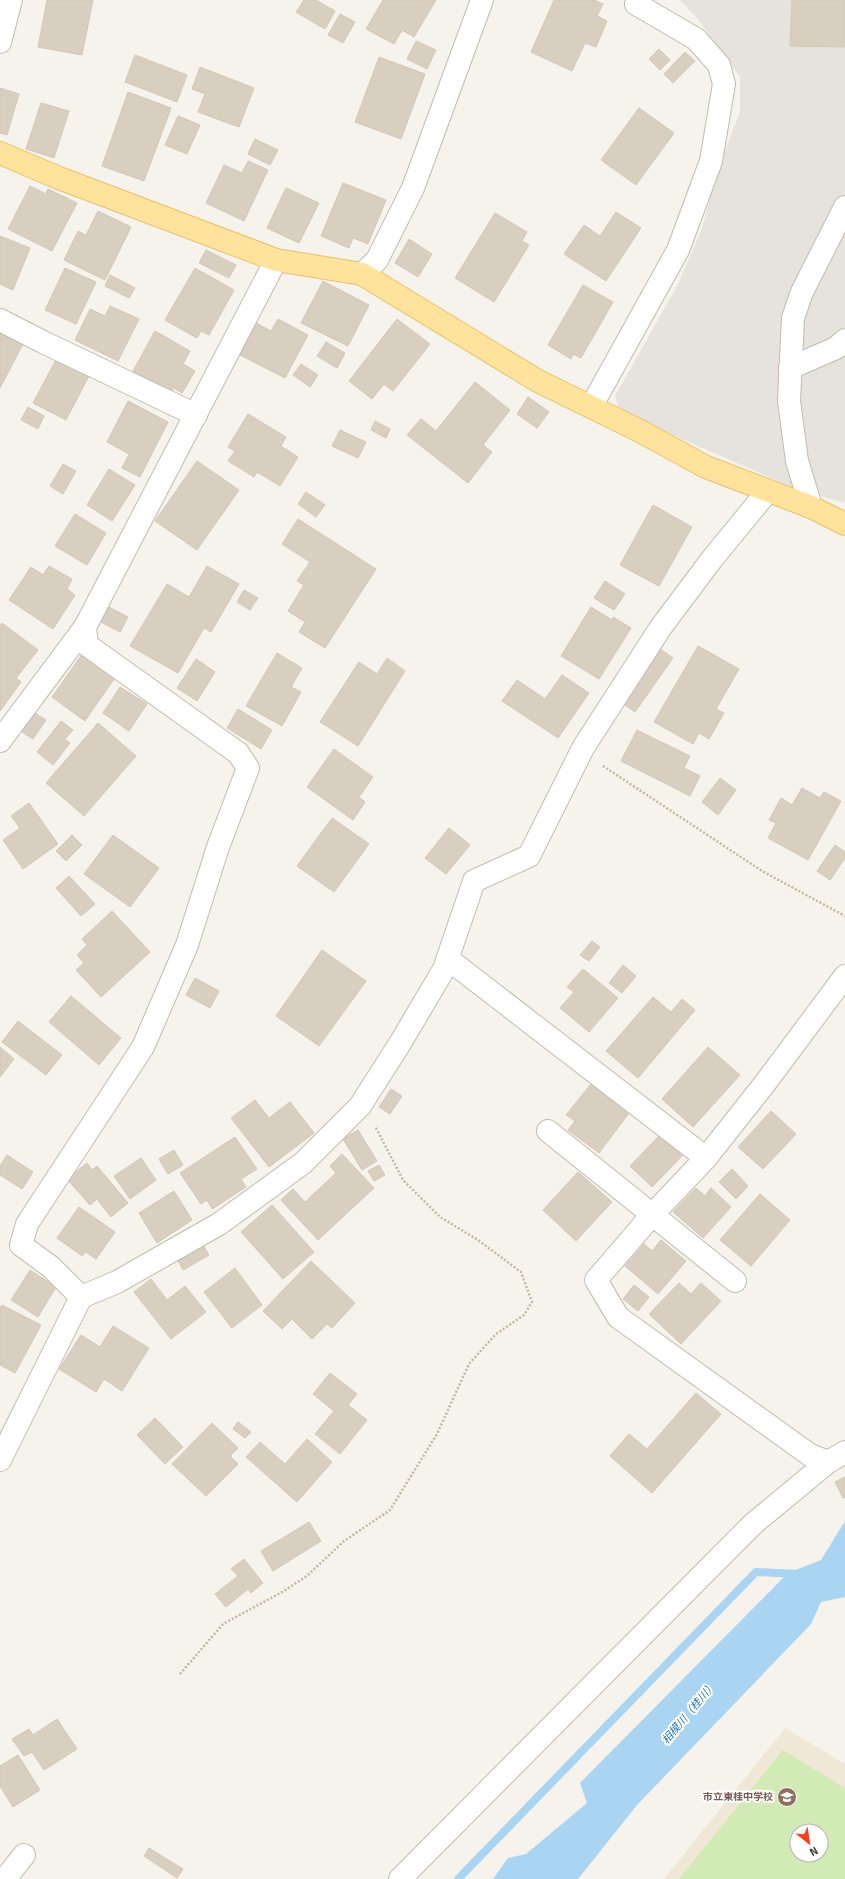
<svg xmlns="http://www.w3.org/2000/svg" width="845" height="1879" viewBox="0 0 845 1879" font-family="Signika,'Noto Sans JP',sans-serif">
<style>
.industrial{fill:#e6e2dd}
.education{fill:#efe8d6;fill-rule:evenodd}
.green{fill:#d2eab5;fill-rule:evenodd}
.water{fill:#a9d4f2}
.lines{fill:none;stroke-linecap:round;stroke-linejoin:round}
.stream{stroke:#a9d4f2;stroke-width:8}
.building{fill:#d8cfc1;stroke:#d3c7b4}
.minor-casing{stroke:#c2bbae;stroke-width:24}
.major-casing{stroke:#e6c16a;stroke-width:24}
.path{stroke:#c4b79f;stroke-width:2.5;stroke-dasharray:2 2;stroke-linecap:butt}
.minor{stroke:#fff;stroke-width:22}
.major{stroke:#ffe39c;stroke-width:22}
.labels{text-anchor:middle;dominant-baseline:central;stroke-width:4;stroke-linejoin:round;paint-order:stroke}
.education-label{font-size:10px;font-weight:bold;fill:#785e54;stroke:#fff;text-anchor:end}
.water-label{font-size:11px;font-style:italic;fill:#2e7ab2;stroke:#fff}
</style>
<rect width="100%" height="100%" fill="#f6f3ec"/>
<path class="industrial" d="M 680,0 L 845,0 L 845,503 L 799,490 L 620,412 L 615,396 L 677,286 L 702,228 L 719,166 L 740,112 L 740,77 L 697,18 Z"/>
<path class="education" d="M 785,1728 L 845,1764 L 845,1879 L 664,1879 ZM 797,1831 L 821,1831 L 821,1855 L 797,1855 Z"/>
<path class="green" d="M 783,1750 L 845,1788 L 845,1879 L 679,1879 ZM 797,1831 L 821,1831 L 821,1855 L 797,1855 Z"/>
<path class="water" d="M 845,1521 L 845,1597 L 821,1602 L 811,1624 L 637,1805 L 578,1879 L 493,1879 L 508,1858 L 526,1854 L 587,1803 L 580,1783 L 788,1573 L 821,1560 Z"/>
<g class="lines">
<path class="stream" d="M 458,1879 L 756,1572 L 798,1574"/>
</g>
<g class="building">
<path d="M 47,0 L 93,0 L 82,55 L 38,47 Z"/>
<path d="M 304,0 L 316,0 L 335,11 L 325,29 L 296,12 Z"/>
<path d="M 383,0 L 436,0 L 414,37 L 402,30 L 394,44 L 366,29 Z"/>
<path d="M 554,0 L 594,0 L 603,4 L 597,16 L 607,21 L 596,47 L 585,43 L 572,71 L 531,52 Z"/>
<path d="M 792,0 L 845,0 L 845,47 L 790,46 Z"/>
<path d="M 340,14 L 355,22 L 343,43 L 328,35 Z"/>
<path d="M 416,41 L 436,50 L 427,69 L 407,59 Z"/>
<path d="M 659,49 L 670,60 L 660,70 L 649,59 Z"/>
<path d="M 685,52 L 695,61 L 673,83 L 664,74 Z"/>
<path d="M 135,55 L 187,75 L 177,102 L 125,82 Z"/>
<path d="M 379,57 L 425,74 L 401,139 L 355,122 Z"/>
<path d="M 200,67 L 254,88 L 239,127 L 198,112 L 205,94 L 192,89 Z"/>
<path d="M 0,88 L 19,94 L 7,135 L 0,133 Z"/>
<path d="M 128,92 L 171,108 L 144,181 L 102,166 Z"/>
<path d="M 41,103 L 69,111 L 54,158 L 26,149 Z"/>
<path d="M 639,108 L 674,133 L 636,185 L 601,160 Z"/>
<path d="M 178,116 L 200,125 L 187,154 L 165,145 Z"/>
<path d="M 255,139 L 278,150 L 270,165 L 248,154 Z"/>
<path d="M 248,161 L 268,170 L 244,221 L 206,203 L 224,165 L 242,173 Z"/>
<path d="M 343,183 L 386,200 L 368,244 L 353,238 L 349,248 L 321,236 Z"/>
<path d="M 30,186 L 46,194 L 48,189 L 77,203 L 52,251 L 8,229 Z"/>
<path d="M 286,188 L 319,203 L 299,243 L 267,228 Z"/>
<path d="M 98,211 L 131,227 L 105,280 L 64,260 L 78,231 L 86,235 Z"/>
<path d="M 616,212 L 641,228 L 606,281 L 564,254 L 584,225 L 600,236 Z"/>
<path d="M 495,213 L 527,232 L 522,241 L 529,245 L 494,302 L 455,278 Z"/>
<path d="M 0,236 L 30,248 L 13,290 L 0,284 Z"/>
<path d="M 409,239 L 432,254 L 418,277 L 395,263 Z"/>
<path d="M 206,250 L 236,265 L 229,278 L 199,263 Z"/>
<path d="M 65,268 L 96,282 L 76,324 L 45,310 Z"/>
<path d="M 195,268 L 234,290 L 209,335 L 201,331 L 197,338 L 165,320 Z"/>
<path d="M 110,275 L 135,288 L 129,298 L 105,286 Z"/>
<path d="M 323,281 L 369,305 L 348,346 L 301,323 Z"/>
<path d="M 583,285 L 613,302 L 581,358 L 573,354 L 571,359 L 548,345 Z"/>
<path d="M 110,306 L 139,319 L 118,361 L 75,340 L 90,309 L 105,316 Z"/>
<path d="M 278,319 L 308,335 L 285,378 L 240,355 L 256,323 L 271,331 Z"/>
<path d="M 397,319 L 430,344 L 393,391 L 384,384 L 372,399 L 349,381 Z"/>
<path d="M 2,331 L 24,342 L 0,388 L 0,335 Z"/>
<path d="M 155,331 L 190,351 L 183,364 L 195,371 L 182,393 L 174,388 L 171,392 L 133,371 Z"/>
<path d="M 326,342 L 345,353 L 337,368 L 317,356 Z"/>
<path d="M 58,356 L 91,372 L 66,420 L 33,403 Z"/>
<path d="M 301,364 L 318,375 L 310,387 L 293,375 Z"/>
<path d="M 475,382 L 510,410 L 483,445 L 492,452 L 468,483 L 407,435 L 421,419 L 436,431 Z"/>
<path d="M 528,397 L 549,412 L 537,428 L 517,414 Z"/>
<path d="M 128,401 L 168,422 L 140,477 L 122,468 L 129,454 L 107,442 Z"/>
<path d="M 28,407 L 44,416 L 38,429 L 21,420 Z"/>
<path d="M 248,414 L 286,437 L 281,446 L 298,457 L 280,486 L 257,472 L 254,477 L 228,461 L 235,451 L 228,447 Z"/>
<path d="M 375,421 L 390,429 L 386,438 L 371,430 Z"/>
<path d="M 340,430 L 366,442 L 358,458 L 332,446 Z"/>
<path d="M 197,461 L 239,490 L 197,550 L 155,521 Z"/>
<path d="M 63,464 L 76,471 L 63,494 L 50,486 Z"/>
<path d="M 109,469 L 135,485 L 112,521 L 87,505 Z"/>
<path d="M 306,492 L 325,505 L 316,517 L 298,504 Z"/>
<path d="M 653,505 L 692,527 L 659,586 L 620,565 Z"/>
<path d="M 75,514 L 106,533 L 87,565 L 55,546 Z"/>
<path d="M 298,519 L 376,569 L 325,648 L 299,632 L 305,622 L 288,611 L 304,585 L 297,581 L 310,562 L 282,544 Z"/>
<path d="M 49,566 L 72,579 L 67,589 L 75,595 L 53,629 L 9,600 L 31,567 L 43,575 Z"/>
<path d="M 207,566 L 239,584 L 211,632 L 204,628 L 178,673 L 130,646 L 167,584 L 189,597 Z"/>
<path d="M 605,581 L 625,594 L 614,610 L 594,598 Z"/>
<path d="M 244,590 L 258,598 L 250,610 L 237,602 Z"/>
<path d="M 105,605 L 128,617 L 120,632 L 97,620 Z"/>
<path d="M 591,607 L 612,620 L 613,617 L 631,628 L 599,679 L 561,656 Z"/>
<path d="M 2,623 L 38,650 L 16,678 L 21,682 L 0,711 L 0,626 Z"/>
<path d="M 698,646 L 739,669 L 716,709 L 724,713 L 709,739 L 699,733 L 693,744 L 654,722 Z"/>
<path d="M 659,648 L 673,658 L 635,712 L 621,702 Z"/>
<path d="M 83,653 L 116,676 L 85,721 L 52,697 Z"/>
<path d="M 277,653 L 302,668 L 291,687 L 301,692 L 282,726 L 246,706 Z"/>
<path d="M 387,658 L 405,671 L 358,746 L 320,722 L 359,662 L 377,674 Z"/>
<path d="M 196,659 L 215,672 L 197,701 L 177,688 Z"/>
<path d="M 562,675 L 589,693 L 558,738 L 502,701 L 517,680 L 545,699 Z"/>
<path d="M 120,687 L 147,704 L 129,731 L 103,713 Z"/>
<path d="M 29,709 L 46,720 L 33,739 L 16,728 Z"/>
<path d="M 238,709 L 272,730 L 261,749 L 227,728 Z"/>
<path d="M 61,721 L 73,730 L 65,739 L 70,743 L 53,765 L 37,752 Z"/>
<path d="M 98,723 L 136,756 L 84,816 L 46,783 Z"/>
<path d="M 637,730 L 690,756 L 684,768 L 700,776 L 690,796 L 621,761 Z"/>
<path d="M 334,749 L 373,777 L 359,797 L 365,802 L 353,820 L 307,787 Z"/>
<path d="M 720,778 L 736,790 L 718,815 L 702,802 Z"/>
<path d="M 802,788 L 820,798 L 824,792 L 841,801 L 808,860 L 768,838 L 776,823 L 769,820 L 781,798 L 792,805 Z"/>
<path d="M 29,803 L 58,844 L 23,869 L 3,840 L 20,828 L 11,816 Z"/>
<path d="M 332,818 L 369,844 L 334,892 L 297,866 Z"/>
<path d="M 449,828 L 470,845 L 446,874 L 425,858 Z"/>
<path d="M 72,835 L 82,845 L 66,861 L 56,851 Z"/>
<path d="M 113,835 L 159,868 L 130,907 L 84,874 Z"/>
<path d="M 835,845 L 845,852 L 845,858 L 830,880 L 817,871 Z"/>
<path d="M 69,876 L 95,904 L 81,916 L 56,888 Z"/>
<path d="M 112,911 L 150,952 L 101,997 L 76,970 L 84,963 L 77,955 L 87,945 L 82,939 Z"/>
<path d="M 592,941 L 600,947 L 589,961 L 580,955 Z"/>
<path d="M 322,950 L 366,981 L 319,1046 L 276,1016 Z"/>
<path d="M 623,965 L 636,976 L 622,993 L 609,983 Z"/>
<path d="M 583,969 L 618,998 L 589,1032 L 560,1008 L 574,992 L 567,987 Z"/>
<path d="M 195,978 L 219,991 L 210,1008 L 186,995 Z"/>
<path d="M 71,996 L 121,1038 L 99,1065 L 49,1022 Z"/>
<path d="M 653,997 L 671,1012 L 682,999 L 695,1010 L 638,1078 L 606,1051 Z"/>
<path d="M 18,1021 L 62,1055 L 46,1075 L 2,1042 Z"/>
<path d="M 0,1047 L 14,1059 L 0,1077 Z"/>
<path d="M 708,1047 L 740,1075 L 693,1127 L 662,1099 Z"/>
<path d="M 591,1084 L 629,1113 L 599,1153 L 568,1130 L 575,1121 L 566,1115 Z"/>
<path d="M 391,1089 L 402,1096 L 390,1114 L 379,1107 Z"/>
<path d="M 255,1100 L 269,1118 L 290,1102 L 314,1133 L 269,1167 L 231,1118 Z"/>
<path d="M 771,1111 L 796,1134 L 763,1169 L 738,1147 Z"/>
<path d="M 358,1130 L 377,1161 L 362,1170 L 343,1139 Z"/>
<path d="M 660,1135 L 682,1156 L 652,1187 L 630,1166 Z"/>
<path d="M 235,1137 L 257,1169 L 241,1179 L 246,1187 L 212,1209 L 207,1200 L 201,1204 L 180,1173 Z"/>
<path d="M 174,1150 L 183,1165 L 168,1174 L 159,1159 Z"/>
<path d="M 342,1154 L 374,1188 L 318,1240 L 281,1200 L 293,1189 L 305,1202 L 336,1173 L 330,1166 Z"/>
<path d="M 7,1155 L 33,1172 L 22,1189 L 0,1175 L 0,1166 Z"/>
<path d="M 141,1158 L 156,1180 L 130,1199 L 114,1176 Z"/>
<path d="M 87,1163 L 92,1170 L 97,1166 L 128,1203 L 111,1217 L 97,1199 L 90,1205 L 67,1179 Z"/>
<path d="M 379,1165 L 385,1175 L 374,1181 L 368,1171 Z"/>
<path d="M 732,1169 L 748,1186 L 736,1199 L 719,1182 Z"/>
<path d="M 578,1172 L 612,1202 L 576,1241 L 543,1210 Z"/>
<path d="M 696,1188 L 705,1196 L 711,1188 L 731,1207 L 703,1238 L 673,1212 Z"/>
<path d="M 174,1191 L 192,1220 L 157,1243 L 139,1213 Z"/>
<path d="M 760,1194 L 790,1220 L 751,1266 L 720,1240 Z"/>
<path d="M 272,1205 L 314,1252 L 283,1279 L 241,1232 Z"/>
<path d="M 79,1207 L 115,1232 L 96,1259 L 86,1252 L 82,1256 L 57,1238 Z"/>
<path d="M 661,1240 L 686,1261 L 658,1294 L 625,1266 L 644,1244 L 652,1251 Z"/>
<path d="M 203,1245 L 209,1255 L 183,1270 L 177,1259 Z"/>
<path d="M 311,1261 L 355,1303 L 332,1328 L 327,1324 L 312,1339 L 292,1319 L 282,1329 L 263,1311 Z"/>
<path d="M 235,1268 L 262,1305 L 232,1328 L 204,1292 Z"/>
<path d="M 30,1270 L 56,1287 L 38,1317 L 11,1300 Z"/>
<path d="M 151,1279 L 167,1300 L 185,1286 L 206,1312 L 171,1339 L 134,1292 Z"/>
<path d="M 679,1283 L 691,1294 L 701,1283 L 721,1301 L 681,1344 L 649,1314 Z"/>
<path d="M 634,1285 L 649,1297 L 638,1311 L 623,1299 Z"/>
<path d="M 2,1305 L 41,1325 L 15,1373 L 0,1365 L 0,1308 Z"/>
<path d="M 113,1326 L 149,1348 L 122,1391 L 104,1379 L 96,1392 L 59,1369 L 81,1335 L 100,1347 Z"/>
<path d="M 330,1373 L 357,1394 L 348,1405 L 367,1420 L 340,1454 L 315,1434 L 334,1411 L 313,1394 Z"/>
<path d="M 696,1393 L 721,1414 L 652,1493 L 610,1456 L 629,1434 L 647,1449 Z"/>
<path d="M 155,1418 L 183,1447 L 165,1464 L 137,1435 Z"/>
<path d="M 238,1422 L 251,1432 L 245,1438 L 233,1429 Z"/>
<path d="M 212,1423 L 238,1448 L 230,1456 L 238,1464 L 206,1496 L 172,1464 Z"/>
<path d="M 307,1439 L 332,1462 L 297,1502 L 246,1457 L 260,1442 L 285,1464 Z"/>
<path d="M 845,1477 L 845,1497 L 843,1498 L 835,1482 Z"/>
<path d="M 309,1522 L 321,1541 L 273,1571 L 261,1551 Z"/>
<path d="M 244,1559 L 263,1583 L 251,1593 L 248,1589 L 226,1607 L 215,1594 L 238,1576 L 231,1569 Z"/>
<path d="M 57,1719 L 77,1749 L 44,1770 L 32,1752 L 24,1756 L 12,1739 L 29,1729 L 33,1735 Z"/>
<path d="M 18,1755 L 40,1790 L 13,1807 L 0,1786 L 0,1766 Z"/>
<path d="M 149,1848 L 183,1869 L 177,1878 L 144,1856 Z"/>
</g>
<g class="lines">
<g class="minor-casing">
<g id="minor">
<path d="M 0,42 L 11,0"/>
<path d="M 362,274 L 377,260 L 413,188 L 482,0"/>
<path d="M 0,320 L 43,342 L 196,415"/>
<path d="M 790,368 L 836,348 L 845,340"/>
<path d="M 591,407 L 678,250 L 711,161 L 724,84 L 719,65 L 696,39 L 636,4"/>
<path d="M 811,507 L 797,461 L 789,401 L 793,318 L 802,292 L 845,207"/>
<path d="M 0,741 L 85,627 L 276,260"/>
<path d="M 448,959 L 706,1158"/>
<path d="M 548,1131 L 735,1281"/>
<path d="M 81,1297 L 51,1267 L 21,1245 L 27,1224 L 143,1047 L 187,945 L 218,847 L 248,768 L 238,753 L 87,645 L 85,627"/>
<path d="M 0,1460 L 81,1297 L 117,1282 L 219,1224 L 303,1163 L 360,1106 L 399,1045 L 444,969 L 474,881 L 529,856 L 583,748 L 661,627 L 712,559 L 767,492"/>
<path d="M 828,1462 L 810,1455 L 618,1317 L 596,1280 L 652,1215 L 706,1158 L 766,1082 L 845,976"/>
<path d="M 5,1879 L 24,1855"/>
<path d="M 400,1879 L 753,1524 L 828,1462 L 845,1452"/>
</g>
</g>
<g class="major-casing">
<path id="major" d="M 0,153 L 59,178 L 276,260 L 362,274 L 538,381 L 640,431 L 706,467 L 811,507 L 845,524"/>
</g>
<g class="path">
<path d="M 603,766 L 762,871 L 845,916"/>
<path d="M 180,1674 L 223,1624 L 284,1591 L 307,1576 L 344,1541 L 390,1510 L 437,1434 L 469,1364 L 496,1334 L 524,1315 L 532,1302 L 521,1272 L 478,1240 L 440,1217 L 403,1180 L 375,1126"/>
</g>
<use href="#minor" class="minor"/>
<use href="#major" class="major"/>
</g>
<defs>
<g id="school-disc" transform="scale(1)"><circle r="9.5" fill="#8d6e63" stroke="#fff"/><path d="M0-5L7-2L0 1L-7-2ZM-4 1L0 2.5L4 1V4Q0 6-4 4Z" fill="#fff"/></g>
</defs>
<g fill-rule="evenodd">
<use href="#school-disc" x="787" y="1797"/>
</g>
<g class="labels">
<g class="education-label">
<text x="773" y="1797">市立東桂中学校</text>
</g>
<g class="water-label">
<text transform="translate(689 1713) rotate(-50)">相模川（桂川）</text>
</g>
</g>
<g transform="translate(809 1843) rotate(150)"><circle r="19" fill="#ffffff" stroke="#b7b4b0"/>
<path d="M0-3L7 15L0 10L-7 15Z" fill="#fc3f1d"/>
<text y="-6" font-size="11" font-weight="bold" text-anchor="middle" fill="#4b4439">N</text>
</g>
</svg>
